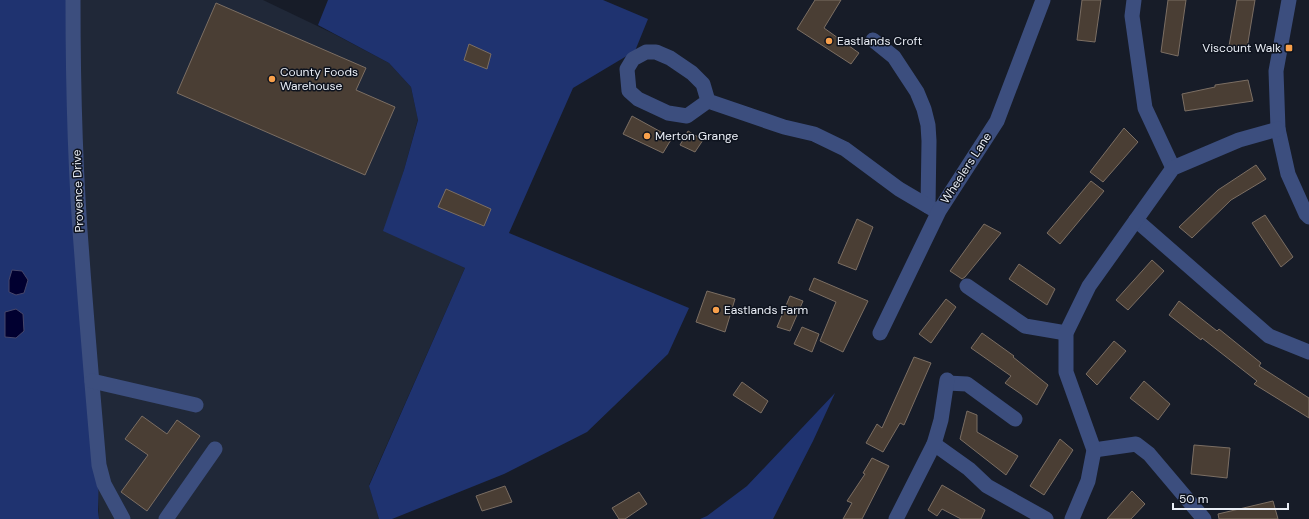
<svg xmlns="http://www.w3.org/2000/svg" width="1309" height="519" viewBox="0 0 1309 519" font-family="'DM Sans',sans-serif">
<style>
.built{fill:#202838}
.green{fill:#1f3370}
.water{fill:#010030;stroke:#47476b}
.building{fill:#4a3e34;stroke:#7b6e63}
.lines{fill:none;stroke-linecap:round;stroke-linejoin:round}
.minor{stroke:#3c4e7e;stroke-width:15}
.poi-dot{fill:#f8a04b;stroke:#0e131e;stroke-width:1.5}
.labels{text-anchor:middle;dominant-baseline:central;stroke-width:3;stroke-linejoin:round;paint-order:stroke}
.poi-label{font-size:12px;fill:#eaeef6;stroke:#0e131e;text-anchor:start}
.street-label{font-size:12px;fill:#eaeef6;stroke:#0e131e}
</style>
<rect width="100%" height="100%" fill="#171c28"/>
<path class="built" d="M 73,0 L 263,0 L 334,34 L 389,63 L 411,87 L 418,119 L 404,170 L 384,230 L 465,268 L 369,485 L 379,519 L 99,519 Z"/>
<g class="green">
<path d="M 0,0 L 73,0 L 99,465 L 98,511 L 99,519 L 0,519 Z"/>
<path d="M 328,0 L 603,0 L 648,19 L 635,51 L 573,88 L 509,233 L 689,308 L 668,354 L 587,432 L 504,474 L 392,519 L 379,519 L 369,486 L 465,268 L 383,231 L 404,170 L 418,120 L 411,87 L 389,63 L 318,25 Z"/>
<path d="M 835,393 L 813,441 L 773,519 L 700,519 L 707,516 L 747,486 Z"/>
</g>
<g class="water">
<path d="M 12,270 L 22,271 L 28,280 L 24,293 L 16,295 L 9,292 L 9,280 Z"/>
<path d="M 16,309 L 23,314 L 24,331 L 16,338 L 5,337 L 5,312 Z"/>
</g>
<g class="building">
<path d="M 815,0 L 841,0 L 824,28 L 859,53 L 851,64 L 797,29 Z"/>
<path d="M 1082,0 L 1101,0 L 1095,42 L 1077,40 Z"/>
<path d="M 1168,0 L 1186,0 L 1178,56 L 1161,52 Z"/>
<path d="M 1237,0 L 1255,0 L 1247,48 L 1229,46 Z"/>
<path d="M 216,3 L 366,68 L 356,90 L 395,107 L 365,175 L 177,93 Z"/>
<path d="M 469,44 L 491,54 L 487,69 L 464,60 Z"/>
<path d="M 1248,80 L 1253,101 L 1185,111 L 1182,94 L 1215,87 L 1215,85 Z"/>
<path d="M 632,116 L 672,138 L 663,153 L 623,134 Z"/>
<path d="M 1124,128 L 1138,142 L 1103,182 L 1090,172 Z"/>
<path d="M 688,131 L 703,140 L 695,152 L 680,145 Z"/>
<path d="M 1256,165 L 1266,179 L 1231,200 L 1192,238 L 1179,227 L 1218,190 Z"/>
<path d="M 1091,181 L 1104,191 L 1060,244 L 1047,233 Z"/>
<path d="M 446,189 L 491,209 L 484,226 L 438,207 Z"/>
<path d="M 1265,215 L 1293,257 L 1281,267 L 1252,223 Z"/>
<path d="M 857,219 L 873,227 L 856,270 L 838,263 Z"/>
<path d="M 984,224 L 1001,233 L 965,277 L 962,279 L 950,271 Z"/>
<path d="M 1152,260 L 1164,271 L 1128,310 L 1116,300 Z"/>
<path d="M 1019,264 L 1055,289 L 1047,305 L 1009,279 Z"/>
<path d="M 814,278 L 868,301 L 843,352 L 820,341 L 836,302 L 809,290 Z"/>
<path d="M 707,291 L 735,299 L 725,332 L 696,322 Z"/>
<path d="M 790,296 L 803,301 L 790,331 L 777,327 Z"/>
<path d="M 946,299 L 956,307 L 931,343 L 919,334 Z"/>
<path d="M 1179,301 L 1217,331 L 1219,329 L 1261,363 L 1259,366 L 1309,398 L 1309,418 L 1254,384 L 1257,381 L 1202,338 L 1201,340 L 1169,315 Z"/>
<path d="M 802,327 L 819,334 L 812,352 L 794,344 Z"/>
<path d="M 982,333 L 1014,356 L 1013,357 L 1048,385 L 1037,405 L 1005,383 L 1011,376 L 971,348 Z"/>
<path d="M 1114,341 L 1126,351 L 1097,385 L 1086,374 Z"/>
<path d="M 914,357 L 931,363 L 904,425 L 900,423 L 883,452 L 866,443 L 877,424 L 882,428 Z"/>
<path d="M 1144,381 L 1170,404 L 1158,420 L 1130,398 Z"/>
<path d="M 742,382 L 768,401 L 761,413 L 733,395 Z"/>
<path d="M 967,411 L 977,415 L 977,432 L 1018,456 L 1006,475 L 960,439 Z"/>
<path d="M 142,416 L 167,434 L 177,420 L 200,436 L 147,511 L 121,492 L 148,455 L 125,439 Z"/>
<path d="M 1060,439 L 1073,450 L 1044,495 L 1030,486 Z"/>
<path d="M 1194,445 L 1230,448 L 1227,478 L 1191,474 Z"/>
<path d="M 872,458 L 889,466 L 862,519 L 843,519 L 852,503 L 847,501 L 865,474 L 863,473 Z"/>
<path d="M 942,485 L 985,510 L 981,519 L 961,519 L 942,509 L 937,516 L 928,510 Z"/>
<path d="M 505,486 L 512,502 L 482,511 L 476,496 Z"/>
<path d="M 1132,491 L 1145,504 L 1131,519 L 1107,519 Z"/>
<path d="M 639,492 L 647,504 L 625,519 L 619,519 L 612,508 Z"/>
<path d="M 1273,501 L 1278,519 L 1219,519 L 1218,514 Z"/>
</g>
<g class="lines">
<g class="minor">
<path d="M 73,0 C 73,86 75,172 82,257 C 87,327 93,396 99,465 L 104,484 L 123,519"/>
<path d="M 1134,0 L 1132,16 L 1145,108 L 1173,168"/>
<path d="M 1289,0 L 1276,71 L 1278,129 L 1288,174 L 1306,214 L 1309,217"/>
<path d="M 873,40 L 894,57 L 917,92 L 924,109 L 928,125 L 929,141 L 928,206"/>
<path d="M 708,101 L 703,84 L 692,73 L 670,58 L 656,52 L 646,52 L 633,59 L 627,69 L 629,91 L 638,99 L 668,113 L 687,116 L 708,101 L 784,127 L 814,134 L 845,149 L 899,189 L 938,212"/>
<path d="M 1136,220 L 1269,336 L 1309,352"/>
<path d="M 967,286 L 1025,326 L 1066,333"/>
<path d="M 880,333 L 939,211 L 997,121 L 1043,0"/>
<path d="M 92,381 L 196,405"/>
<path d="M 947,383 L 967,384 L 1015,419"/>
<path d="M 934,444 L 969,469 L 987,486 L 1046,519"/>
<path d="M 1094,450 L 1136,444 L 1149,454 L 1204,519"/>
<path d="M 166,519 L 215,449"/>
<path d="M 896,519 L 934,444 L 941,420 L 947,380"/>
<path d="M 1072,519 L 1088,481 L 1094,450 L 1066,372 L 1066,333 L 1089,286 L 1173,168 L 1239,140 L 1278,129"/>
</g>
</g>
<g class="poi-dot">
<circle cx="829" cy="41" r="4"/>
<rect x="1285" y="44" width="8" height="8" rx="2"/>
<circle cx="272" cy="79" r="4"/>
<circle cx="647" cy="136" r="4"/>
<circle cx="716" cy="310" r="4"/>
</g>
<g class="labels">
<g class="poi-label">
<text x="837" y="41">Eastlands Croft</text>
<text x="1281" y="48" text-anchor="end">Viscount Walk</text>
<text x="280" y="72">County Foods<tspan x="280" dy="14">Warehouse</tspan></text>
<text x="655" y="136">Merton Grange</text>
<text x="724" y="310">Eastlands Farm</text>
</g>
<g class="street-label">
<text transform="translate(966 168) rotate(-57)">Wheelers Lane</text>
<text transform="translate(78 191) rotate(-92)">Provence Drive</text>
</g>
</g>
<path d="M1173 503v6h115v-6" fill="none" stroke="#eaeef6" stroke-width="2"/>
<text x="1179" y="503" font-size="12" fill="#eaeef6" stroke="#0e131e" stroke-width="3" paint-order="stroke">50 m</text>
</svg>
